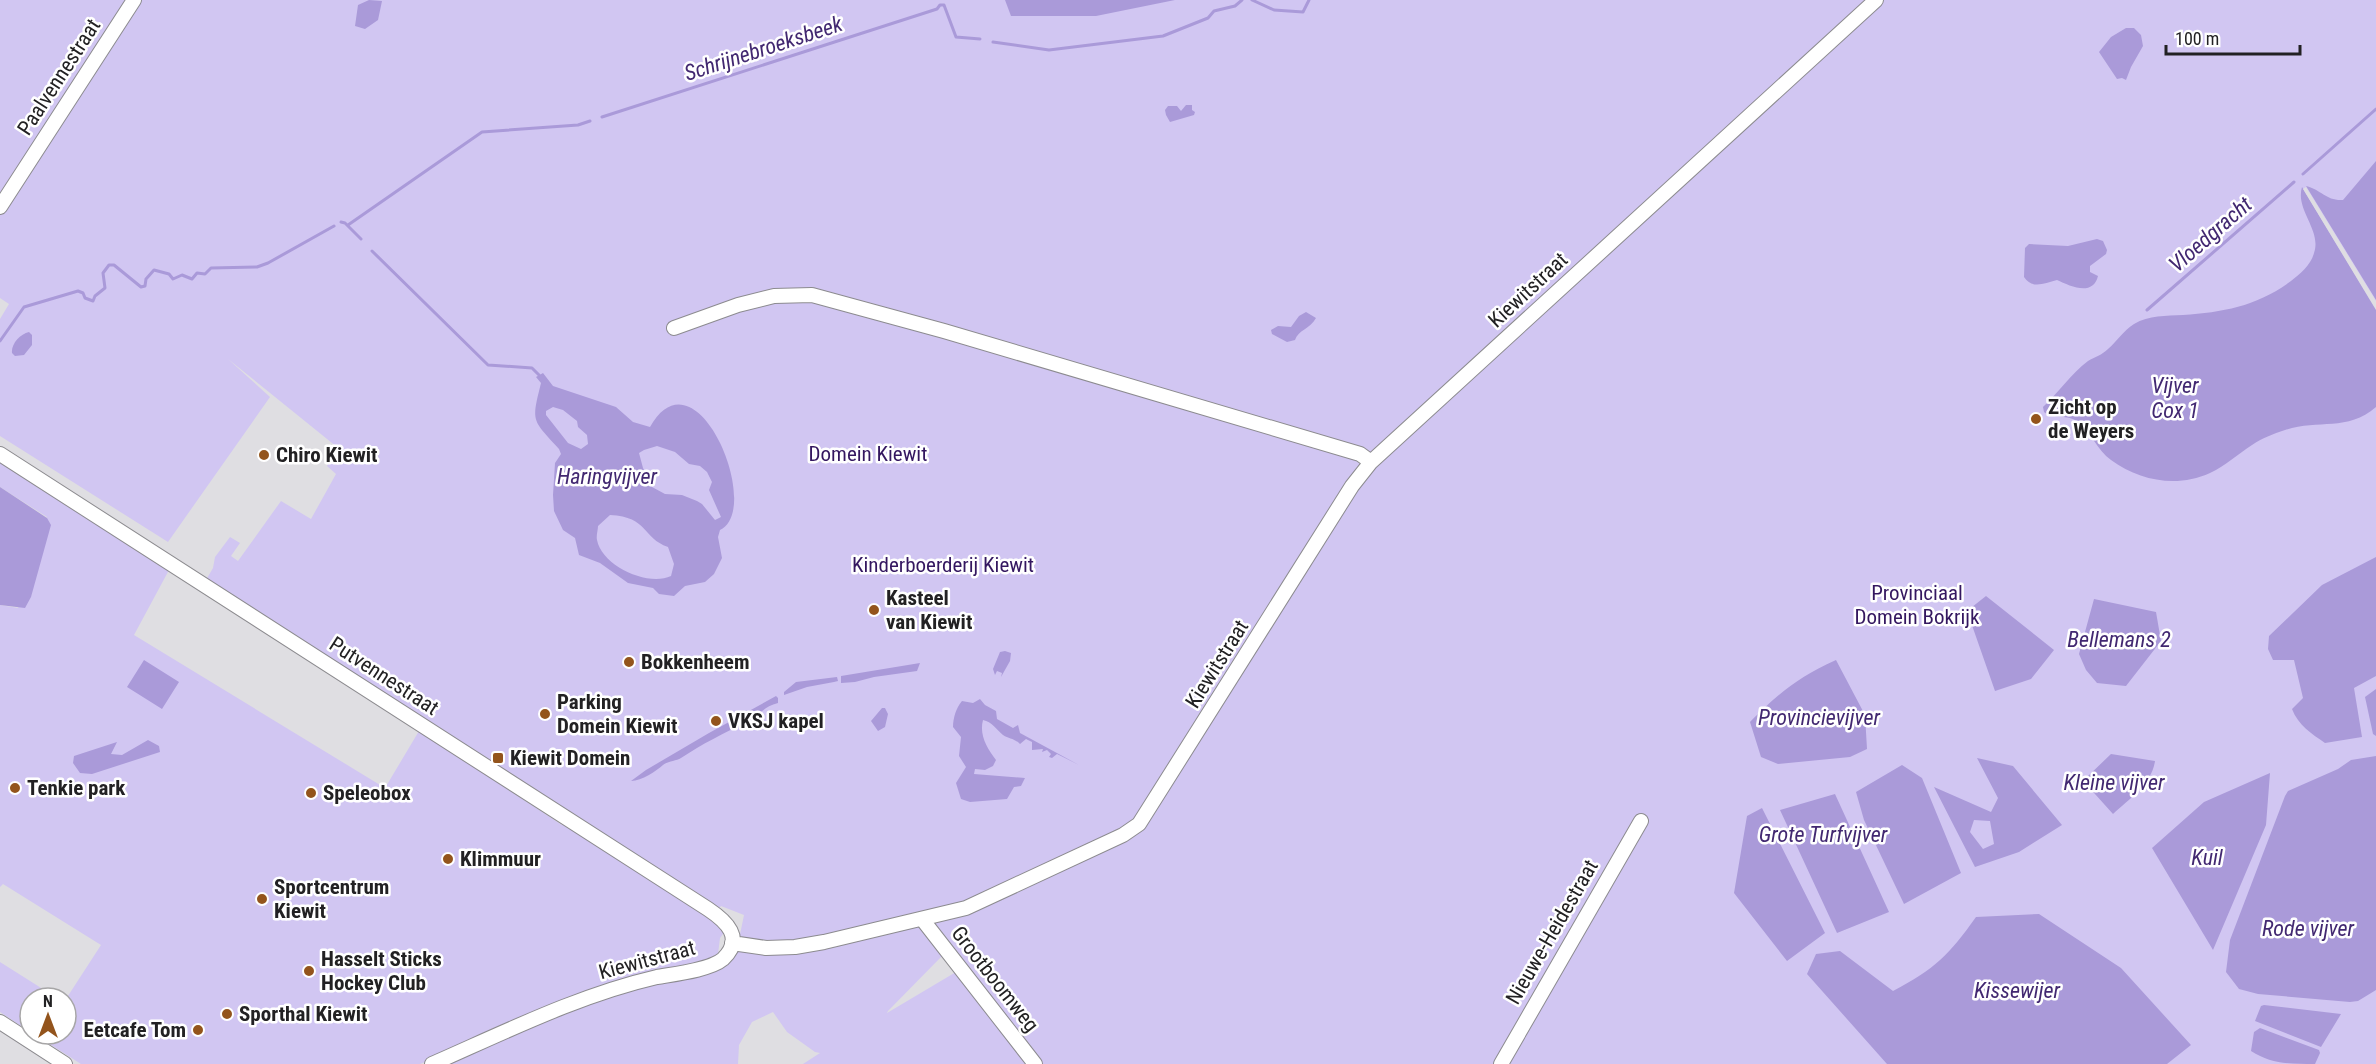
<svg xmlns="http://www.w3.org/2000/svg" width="2376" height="1064" viewBox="0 0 2376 1064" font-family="'Roboto Condensed',sans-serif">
<rect width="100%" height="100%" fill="#dfdee2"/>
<path fill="#d1c6f2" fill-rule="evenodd" d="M0 0H2376V1064H803L820 1053 815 1052 787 1032 773 1012 752 1022 739 1045 738 1064H441L478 1040 420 1064H81L34 1034H66V999L101 945 3 884 0 887V605L18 608 47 517 0 487V461L169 570 134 635 385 788 419 731 562 825 571 815 206 580 213 568 215 557 230 537 240 543 231 556 238 561 281 501 311 519 336 474 327 466 337 449 358 464 228 359 270 397 168 542 0 436V319L9 304 0 298ZM721 906 744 915 737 949 718 954 720 938 725 931 712 917ZM943 955 956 972 887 1013 888 1011Z
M0 962 57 998H30V1032L0 1012Z"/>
<path fill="#aa9ad9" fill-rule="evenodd" d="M369 0 382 1 378 20 365 29 355 26 358 5Z
M1005 0H1175L1096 16H1011Z
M2126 28H2134L2141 35 2143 46 2131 67 2126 80 2122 78 2117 79 2099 52 2111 37Z
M1186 105H1192V110L1195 112 1194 115 1170 122 1166 115 1165 110 1168 106H1177L1181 111Z
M2376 161V300L2306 186C2322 190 2326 201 2343 200Z
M2302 187 2376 309V407C2347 432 2318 419 2285 430 2273 434 2262 438 2252 445 2238 454 2225 466 2210 473 2177 488 2140 481 2111 460 2097 450 2091 432 2078 422 2068 414 2053 419 2044 412L2043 407C2059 392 2071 374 2088 361 2095 357 2102 355 2108 349 2117 341 2123 331 2134 324 2149 315 2166 316 2183 315 2224 312 2257 306 2291 281 2300 274 2311 265 2314 253 2322 230 2295 210 2302 187Z
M2097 239 2103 241 2107 250 2106 254 2090 266V272L2098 276C2093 297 2070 286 2057 280 2044 283 2033 290 2024 277L2025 248 2029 244 2068 246Z
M1306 312 1316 318C1310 329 1298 330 1295 340L1287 342 1272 334 1271 330 1278 326 1291 327 1299 316Z
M29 332 32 335V345L24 355 15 356 12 353C11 344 20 334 29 332Z
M543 373 553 386 616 407 633 422 650 427C696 346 764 509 720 530L718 537 722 558 714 574 705 582 685 586 674 596 659 594 653 588 628 583 600 563 579 555 575 538 563 530 554 511 553 495 555 463 561 454 559 449C532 419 531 423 541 383L536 377ZM553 407 563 410 577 421 578 427 587 435 588 444 581 449 568 443 546 415V411ZM657 446 675 452 689 464 700 466 707 472 712 482 709 490 721 517 715 520 702 504 697 501 682 495 665 494 652 487 643 468 639 453 644 450ZM610 515C649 517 642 538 668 547L674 564 671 576C648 587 602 566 597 540 596 536 598 530 598 526Z
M0 487 47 518 51 525 31 597 25 608 0 605Z
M2376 557V676L2354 688 2362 737 2325 743C2312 734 2298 725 2292 709L2303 698 2294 660H2273L2268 649 2269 636 2322 585Z
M1986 596 2054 650 2031 679 1995 691 1967 611Z
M2094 599 2156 612 2161 641 2126 686 2097 683 2086 670 2079 654Z
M1005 651 1011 653 1010 661 1001 677 1002 673 997 671 995 675 993 669 1000 652Z
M144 660 179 682 162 709 127 687Z
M1836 660 1865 715 1867 749 1850 757 1778 764 1761 757 1750 722C1780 692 1797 678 1836 660Z
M920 663 917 671 874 677 855 682 841 683V676Z
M837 677 838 681 834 682 807 687 784 695V692L796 682Z
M2376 689V736L2373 734 2365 697Z
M776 696 778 698V703C764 706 759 716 747 722 724 733 702 744 681 758 676 761 668 761 663 765 656 771 642 781 631 781L646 770 709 733Z
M980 699 985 705 996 711 997 719 1013 728 1018 725 1020 733 1079 765 1057 754 1052 758 1049 757 1051 754 1047 750 1042 752 1043 749 1032 750V742L1026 739 1020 744C1014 738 1009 739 1003 735 996 729 992 722 983 720 979 735 987 748 996 760L993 766 985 770 975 769 974 774 1025 778 1021 786 1014 787 1007 799 970 802 961 799 956 783 966 767 959 756 961 737 953 727C953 718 956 708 962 701L973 703Z
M882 708H885L888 714 885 727 878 731 871 721Z
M148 740 159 746 160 752 92 774 80 773 73 763 74 756 117 742 111 754 122 755Z
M2111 754 2155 761C2152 784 2129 799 2113 814L2086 784V778Z
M2376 756V990L2358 1001 2350 1002 2258 994 2239 989 2226 972 2230 940 2285 796 2288 791 2338 769 2351 760Z
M1977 758 2013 766 2062 825 2019 852 1975 867 1934 787 1991 812 1998 798ZM1974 820 1990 821 1994 844 1983 849 1970 832Z
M1902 765 1922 778 1961 873 1904 904 1864 820 1856 792Z
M2270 773 2266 825 2213 950 2152 848 2204 802Z
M1835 794 1889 912 1837 933 1780 810Z
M1762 808 1825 933 1787 961 1734 893 1747 816Z
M2039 914 2121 968 2191 1045 2167 1064H1887L1807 974 1816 954 1840 951 1893 991C1935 969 1949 955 1976 917Z
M2264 1005 2341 1014 2321 1047 2255 1021 2261 1006Z
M2260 1028 2319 1050 2320 1053 2315 1064C2289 1064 2271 1064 2251 1051L2254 1032Z"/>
<path fill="#dfdee2" d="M2306 187 2376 301V310L2303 189Z"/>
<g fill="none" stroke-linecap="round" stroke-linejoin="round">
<path stroke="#aa9ad9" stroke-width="3" d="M1252 0 1274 10 1303 12 1309 0
M993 42 1049 50 1163 36 1208 18 1214 11 1235 6 1242 0
M602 117 937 9 940 5H944L956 37 980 39
M2303 174 2376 109
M341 222 345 223 361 239
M348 225 482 132 578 125 590 121
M372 251 488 365 532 368 539 375
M2147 310 2294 182
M0 341 24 307 78 291 83 293 85 298 93 301 95 296 105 288 103 273 109 265H114L141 287 145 286 146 279 154 270 169 274 173 279 182 275 192 279 197 273 205 274 211 268 257 267 268 263 334 226"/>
<defs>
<path id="minor" d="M0 207 134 0
M674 328 738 305 774 296 812 295 944 331 1360 454 1371 462
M0 454 708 909C726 921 745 938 723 959 710 970 674 974 657 977 579 995 505 1032 432 1064
M922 919 1035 1064
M732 943 766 948 795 947 824 942 966 908 1123 835 1139 824 1352 486 1371 462 1876 0
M0 1022 65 1064
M1501 1064 1641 821"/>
</defs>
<use href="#minor" stroke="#8c8b8f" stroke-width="16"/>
<use href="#minor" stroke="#fff" stroke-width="14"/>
</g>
<g fill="#93541c" stroke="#fff" stroke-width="2">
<circle cx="2036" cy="419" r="6"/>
<circle cx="264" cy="455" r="6"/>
<circle cx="874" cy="610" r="6"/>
<circle cx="629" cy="662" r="6"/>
<circle cx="545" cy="714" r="6"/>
<circle cx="716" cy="721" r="6"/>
<rect x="492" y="752" width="12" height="12" rx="3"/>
<circle cx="15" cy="788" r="6"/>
<circle cx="311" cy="793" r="6"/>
<circle cx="448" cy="859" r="6"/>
<circle cx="262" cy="899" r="6"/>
<circle cx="309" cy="971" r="6"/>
<circle cx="227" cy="1014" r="6"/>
<circle cx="198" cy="1030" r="6"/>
</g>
<g text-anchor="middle" stroke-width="5" stroke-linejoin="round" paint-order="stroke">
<g font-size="21" fill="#222123" stroke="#fff">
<text transform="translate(59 77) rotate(-57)" y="7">Paalvennestraat</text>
<text transform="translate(1528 290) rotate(-43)" y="7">Kiewitstraat</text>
<text transform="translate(1217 664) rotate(-58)" y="7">Kiewitstraat</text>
<text transform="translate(384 676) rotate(33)" y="7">Putvennestraat</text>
<text transform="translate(1552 932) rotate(-60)" y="7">Nieuwe-Heidestraat</text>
<text transform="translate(647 960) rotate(-15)" y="7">Kiewitstraat</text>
<text transform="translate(995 979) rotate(52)" y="7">Grootboomweg</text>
</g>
<g font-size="21" font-weight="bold" fill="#222123" stroke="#fff" text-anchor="start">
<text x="2048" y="414">Zicht op<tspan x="2048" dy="24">de Weyers</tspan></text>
<text x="276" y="462">Chiro Kiewit</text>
<text x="886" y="605">Kasteel<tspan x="886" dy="24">van Kiewit</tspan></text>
<text x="641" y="669">Bokkenheem</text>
<text x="557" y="709">Parking<tspan x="557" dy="24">Domein Kiewit</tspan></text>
<text x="728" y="728">VKSJ kapel</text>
<text x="510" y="765">Kiewit Domein</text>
<text x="27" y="795">Tenkie park</text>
<text x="323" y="800">Speleobox</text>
<text x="460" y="866">Klimmuur</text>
<text x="274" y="894">Sportcentrum<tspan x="274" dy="24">Kiewit</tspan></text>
<text x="321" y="966">Hasselt Sticks<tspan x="321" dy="24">Hockey Club</tspan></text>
<text x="239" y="1021">Sporthal Kiewit</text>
<text x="186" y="1037" text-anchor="end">Eetcafe Tom</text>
</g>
<g font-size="21" fill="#341760" stroke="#fff">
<text x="868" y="461">Domein Kiewit</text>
<text x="943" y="572">Kinderboerderij Kiewit</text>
<text x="1917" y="600">Provinciaal<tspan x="1917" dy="24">Domein Bokrijk</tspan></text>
</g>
<g font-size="22" font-style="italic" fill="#422871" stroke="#fff">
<text transform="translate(763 48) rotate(-18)" y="8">Schrijnebroeksbeek</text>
<text transform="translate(2210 234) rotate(-41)" y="8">Vloedgracht</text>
<text x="2175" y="393">Vijver<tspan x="2175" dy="25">Cox 1</tspan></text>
<text x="607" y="484">Haringvijver</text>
<text x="2119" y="647">Bellemans 2</text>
<text x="1819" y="725">Provincievijver</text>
<text x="2114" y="790">Kleine vijver</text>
<text x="1823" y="842">Grote Turfvijver</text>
<text x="2207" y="865">Kuil</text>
<text x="2308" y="936">Rode vijver</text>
<text x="2017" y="998">Kissewijer</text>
</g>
</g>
<g transform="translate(48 1016)"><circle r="28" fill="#ffffff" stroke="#a7a6a7" stroke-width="1.5"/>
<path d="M0-4.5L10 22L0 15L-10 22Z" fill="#93541c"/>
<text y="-9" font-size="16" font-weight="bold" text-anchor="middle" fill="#222123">N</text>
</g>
<path d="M2166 45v9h134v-9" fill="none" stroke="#222123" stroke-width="3"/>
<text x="2175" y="45" font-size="18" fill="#222123" stroke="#ffffff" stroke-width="4.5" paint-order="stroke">100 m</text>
</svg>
